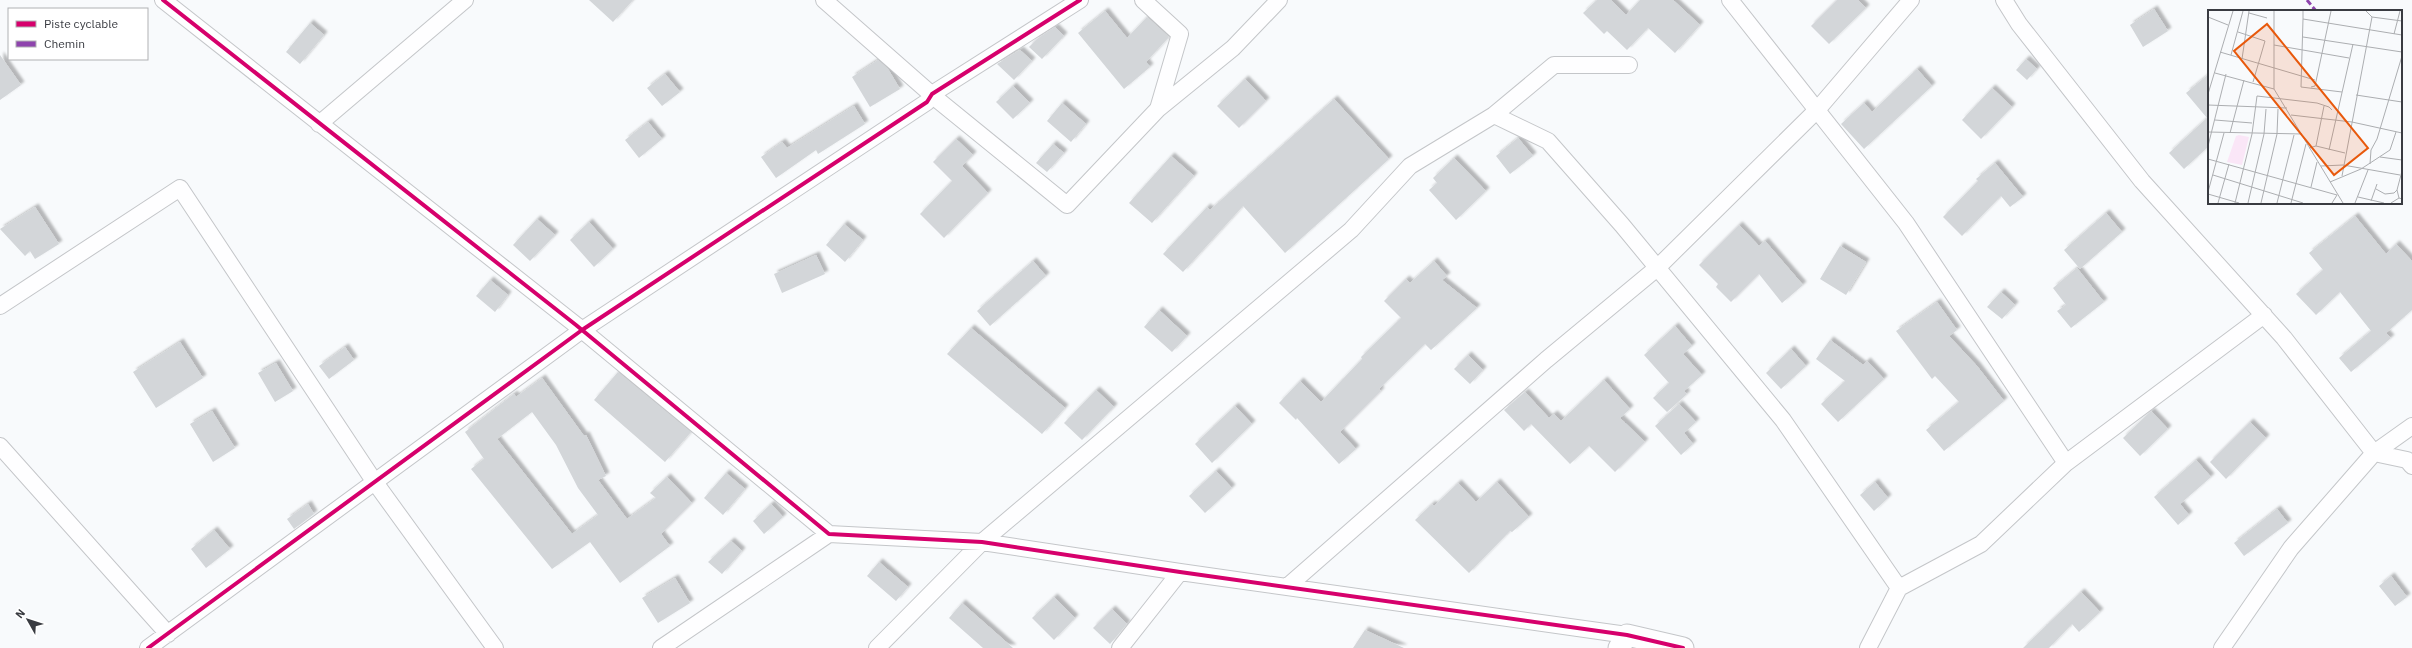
<svg xmlns="http://www.w3.org/2000/svg" width="2412" height="648" viewBox="0 0 2412 648" font-family="'IBM Plex Sans',sans-serif">
<defs>
<filter id="shadow"><feDropShadow dx="3.5" dy="-3.5" stdDeviation="1" flood-color="#0004"/></filter>
</defs>
<rect width="100%" height="100%" fill="#f8fafc"/>
<path fill="#d3d6d9" fill-rule="evenodd" filter="url(#shadow)" d="M589 0H633L613 22Z
M1597 0H1611L1626 15 1640 0H1673L1700 25 1675 53 1648 28 1627 50 1607 31 1604 34 1583 13Z
M1837 0H1858L1866 8 1829 44 1811 26Z
M2154 9 2168 31 2143 47 2130 25Z
M1105 11 1127 38 1147 17 1169 37 1146 62 1150 67 1124 89 1078 33Z
M310 23 324 35 300 64 286 52Z
M1055 27 1064 36 1042 59 1029 47 1037 39Z
M1020 50 1032 61 1014 80 997 64Z
M0 55 21 85 0 100Z
M2026 59 2037 69 2027 80 2016 70Z
M878 60 888 69 900 89 870 107 852 77Z
M1917 69 1932 86 1864 149 1841 124 1864 103 1872 112Z
M665 74 680 92 662 106 647 88Z
M2209 74V146L2184 169 2169 153 2207 118 2186 93Z
M1245 79 1266 101 1239 128 1217 106Z
M1013 86 1030 103 1013 119 996 102Z
M1992 88 2012 107 1981 139 1962 120Z
M1334 99 1389 159 1324 218 1285 253 1243 206 1183 272 1163 254 1207 207 1210 210Z
M1062 103 1086 124 1071 142 1047 121Z
M854 106 865 124 818 154 816 150 776 178 761 157 782 142 787 148Z
M648 122 662 139 639 158 625 140Z
M1518 138 1533 156 1510 174 1496 156Z
M956 139 973 155 962 166 988 193 944 238 920 214 952 181 933 162Z
M1053 144 1064 153 1047 172 1036 163Z
M1171 156 1194 176 1152 223 1129 203Z
M1454 158 1486 191 1456 220 1429 190 1437 183 1433 178Z
M1995 163 2023 197 2010 207 2001 196 1962 236 1943 217 1978 181 1976 179Z
M35 207 59 244 35 259 30 251 25 256 0 229Z
M2106 213 2122 232 2080 269 2064 250Z
M2355 216 2386 254 2396 244 2412 261V310L2386 333 2391 338 2351 372 2339 358 2371 331 2340 292 2316 315 2296 294 2323 270 2309 253Z
M537 219 555 235 530 261 513 245Z
M589 222 613 249 594 267 570 240Z
M844 224 863 240 845 262 826 245Z
M1739 225 1759 246 1765 241 1803 285 1782 303 1759 274 1731 302 1716 287 1718 284 1699 265Z
M1840 246 1866 262 1846 295 1820 279Z
M816 255 825 274 782 293 774 274Z
M1033 261 1046 276 990 326 977 311Z
M1434 261 1447 276 1442 280 1477 308 1431 350 1425 344 1379 389 1381 391 1340 432 1356 449 1339 464 1297 418 1296 420 1279 403 1300 381 1321 402 1362 359 1361 357 1401 318 1384 301 1406 279 1410 283Z
M2077 268 2104 302 2071 328 2057 311 2066 305 2053 288Z
M490 280 508 295 495 312 476 296Z
M2001 292 2015 305 2002 319 1987 307Z
M1937 302 1957 330 1949 336 1977 366 2004 401 1944 451 1926 430 1959 402 1935 376 1932 379 1896 331Z
M1159 310 1187 336 1172 352 1144 327Z
M1675 326 1692 346 1683 354 1702 375 1684 391 1687 394 1667 412 1653 398 1669 383 1644 355Z
M971 328 1065 408 1042 434 947 354Z
M1830 340 1863 365 1867 361 1884 379 1838 422 1821 404 1845 381 1816 359Z
M180 342 203 378 156 408 133 372Z
M345 347 354 360 329 379 319 366Z
M1791 349 1806 366 1781 389 1766 373Z
M1468 355 1483 370 1470 384 1454 369Z
M276 363 293 391 275 402 258 373Z
M618 372 691 432 665 462 594 400Z
M542 378 584 436 586 435 606 476 598 480 627 519 656 498 650 493 667 477 692 503 661 534 670 546 620 583 590 542 552 569 471 469 484 459 465 432 514 394 516 397ZM532 412 556 445 578 488 598 515 572 534 497 439Z
M1604 380 1630 409 1620 418 1645 442 1615 472 1589 446 1570 464 1531 424 1524 431 1504 410 1525 392 1549 418 1554 414 1561 421Z
M1096 390 1114 407 1082 440 1064 423Z
M1679 404 1696 422 1684 433 1693 444 1681 455 1655 426Z
M1235 406 1252 424 1212 463 1195 444Z
M212 411 235 448 213 462 190 424Z
M2151 411 2168 429 2140 456 2123 438Z
M2250 422 2266 438 2226 479 2210 462Z
M2196 460 2211 477 2180 504 2189 515 2178 525 2154 497Z
M1216 471 1232 488 1205 513 1189 496Z
M726 473 745 489 723 515 704 498Z
M1497 482 1529 517 1512 532 1510 531 1469 573 1415 520 1432 504 1434 506 1458 483 1476 502Z
M1875 482 1888 498 1874 511 1860 495Z
M308 504 314 514 294 529 287 519Z
M771 504 783 517 764 534 753 521Z
M2277 509 2288 523 2244 556 2234 543Z
M214 530 230 549 206 568 191 549Z
M731 541 742 551 722 574 708 562Z
M879 562 908 587 896 601 867 576Z
M2391 576 2407 597 2395 606 2379 586Z
M675 578 690 603 658 623 642 598Z
M2081 592 2100 612 2079 632 2072 624 2049 648H2023Z
M1054 597 1075 618 1054 640 1032 618Z
M962 603 1013 648H983L949 618Z
M1112 609 1127 624 1110 644 1093 628Z
M1365 630 1404 648H1353Z"/>
<g fill="none" stroke-linecap="round" stroke-linejoin="round">
<defs>
<path id="minor" d="M163 0 576 325 829 534 982 542 1180 572 1627 635
M824 0 939 101 1067 205 1158 109 1233 48 1279 0
M1143 0 1180 34 1158 109
M1730 0 1906 223 2066 463
M2004 0 2019 24 2142 181 2284 338 2374 453 2407 460 2412 466
M1494 115 1548 141 1622 225 1783 420 1899 588
M319 124 465 0
M0 306 180 188 374 481 495 648
M0 446 168 634
M1288 586 1546 360 1657 268 1817 110 1911 0
M148 648 582 330 927 102 932 94 1080 0
M661 648 829 534
M877 648 982 542 1351 230 1410 166 1494 115 1554 65H1629
M1120 648 1180 572
M1868 648 1899 588 1981 544 2066 463 2264 315
M2222 648 2291 548 2374 453 2412 426"/>
<path id="tertiary" d="M1619 648 1627 635 1683 648"/>
</defs>
<use href="#minor" stroke="#c4c6c9" stroke-width="18"/>
<use href="#tertiary" stroke="#c4c6c9" stroke-width="23"/>
<use href="#minor" stroke="#fefeff" stroke-width="16"/>
<use href="#tertiary" stroke="#fefeff" stroke-width="21"/>
<path stroke="#8e44ad" stroke-width="3" stroke-dasharray="6 3" stroke-linecap="butt" d="M2307 0 2316 11"/>
<defs>
<path id="cycleway" d="M163 0 576 325 829 534 982 542 1180 572 1627 635 1683 648
M148 648 582 330 927 102 932 94 1080 0"/>
</defs>
<use href="#cycleway" stroke="#fff" stroke-width="6"/>
<use href="#cycleway" stroke="#d6006c" stroke-width="4"/>
</g>
<g transform="translate(2208 10)">
<rect width="194" height="194" fill="#f8fafc"/>
<path d="M31 125 41 127 34 155 19 152 28 126Z" fill="#fae6f7"/>
<path fill="none" stroke="#acaeb1" stroke-width="1" d="M66 1V79L135 193M95 1V9L194 25M158 1 164 7 194 11M41 3 59 8M0 7 20 15M95 9 93 77 134 82M30 22 57 31 45 72M186 24 192 1M95 27 194 42M66 35 141 48M12 42 107 70M23 45 35 1M34 49 41 1M7 63 66 79M103 77 107 76 123 1M0 84 25 1M148 85 194 92M0 95 79 98M83 105 144 112 194 123M7 110 44 113M0 122 94 124M22 123 36 70M0 136 18 64M108 136 116 96M101 138 108 136 137 143M121 140 145 34M172 147 194 150M0 149 129 185 124 193M162 154 163 140 169 129 194 46M113 156 135 155 192 165M5 165 95 193M134 166 164 7M122 172 153 159 182 140 188 122M103 177 109 152M168 179 177 184 186 183 189 180M0 182 16 123M0 184 31 193M150 187 176 193M191 188 189 180 194 161M163 191 169 174M10 193 21 154M27 193 44 124 49 86 109 93 121 97 124 100M40 193 56 124 58 99M53 193 69 124 70 99M69 193 86 125M83 193 98 134M147 193 160 160M183 193 191 188 194 189"/>
<path fill="#e8590c" fill-opacity="0.15" stroke="#e8590c" stroke-width="2" d="M59 14 160 138 126 165 26 41Z"/>
<rect width="194" height="194" fill="none" stroke="#393b41" stroke-width="2"/>
</g>
<rect x="8" y="8" width="140" height="52" fill="#ffffff" stroke="#b0b1b3"/>
<rect x="16" y="21" width="20" height="6" fill="#d6006c" stroke="#b0b1b3"/>
<text x="44" y="28" font-size="12" fill="#393b41">Piste cyclable</text>
<rect x="16" y="41" width="20" height="6" fill="#8e44ad" stroke="#b0b1b3"/>
<text x="44" y="48" font-size="12" fill="#393b41">Chemin</text>
<g transform="translate(28 620) rotate(309)" stroke="#ffffff" stroke-width="3" paint-order="stroke">
<path d="M0-3L7 15L0 10L-7 15Z" fill="#393b41"/>
<text y="-6" font-size="11" font-weight="bold" text-anchor="middle" fill="#393b41">N</text>
</g>
</svg>
